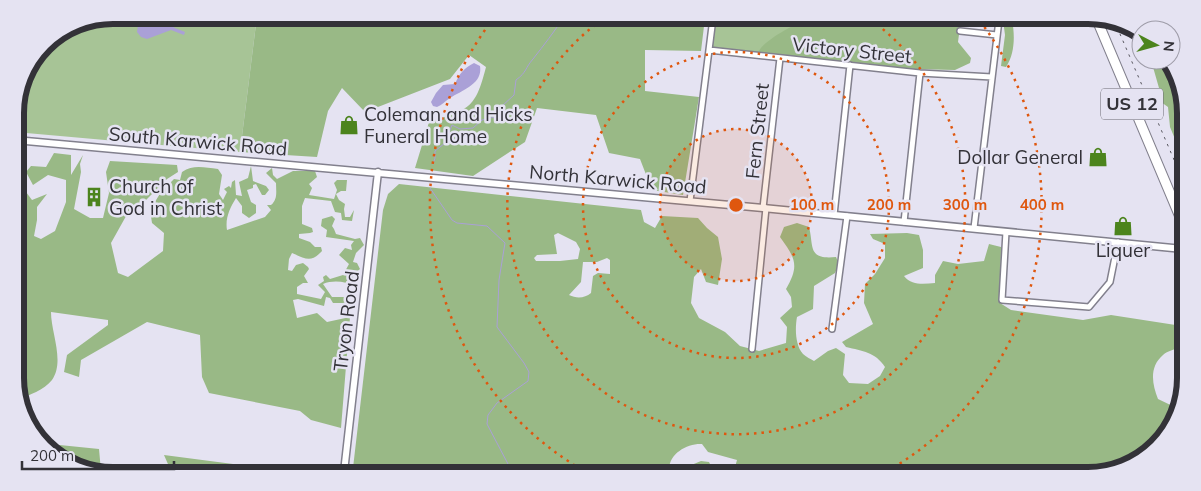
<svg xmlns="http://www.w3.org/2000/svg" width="1201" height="491" viewBox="0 0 1201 491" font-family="Mulish,sans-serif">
<rect width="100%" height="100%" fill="#e5e3f2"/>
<path fill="#a7c496" d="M112 15 257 16 240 152 15 132V106L25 69 48 39 75 22Z
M716 18 826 19 821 59 712 47Z"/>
<path fill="#99b986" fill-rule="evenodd" d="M257 16 705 18 701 51 645 50V91L699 97 683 195 652 190 640 159 609 153 596 115 537 108 525 142 473 176 415 168 429 122C469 109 475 110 486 67L469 55 450 79 365 112 342 88 328 111 317 157 240 152Z
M806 19H961L958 42 971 58 970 63 955 70 914 69 758 53C762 41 794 25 806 19Z
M1003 20H1012C1015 35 1015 54 1006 67L1001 66 1005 35Z
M1151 60H1169L1184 97 1176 92 1173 99C1180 108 1185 131 1181 142L1175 139 1170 127 1168 107 1161 102V95Z
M54 153 71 155V175L83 155 80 164 81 172 74 209 90 218H103L109 193 106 172 110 161 177 165 178 172 167 179 138 208 130 209 111 243 118 273 128 277 163 251 164 233 152 223 150 210 161 192 174 179 180 180 182 172C194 164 205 168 218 169L222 175 219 194 223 200 227 192 224 189 229 186 231 188 232 182 235 180 236 195 242 196 239 182 248 178 251 166 253 181 266 186 269 190 265 195H262L256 184 253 185V188L247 190 251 202 256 205V213L249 218 242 213V206L236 198C230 208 225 218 227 230L265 217 271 210 267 205H271C278 199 276 191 276 183L266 173 272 168 273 175 277 179 293 171H315L317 177 309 184 312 188 309 195 334 199 337 190 334 183 337 180H347L346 191H341L336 194 339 200 345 204 344 209 345 217H350L354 210 352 221 342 220 341 213 335 212 331 201 305 198 302 206V224L312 228 313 232 310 233 299 234V238L310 242 315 247H321L322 251C311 263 306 259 292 253L289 259 288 270 292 271 296 265 303 263 308 267 309 269 304 276 308 283H303L297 287V294L321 299 325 292 318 285 324 281 323 277 326 275 330 279 343 275 349 264 339 255 345 248 352 250 351 245 354 241 326 237 327 230 321 226 322 219 332 216 335 219 332 226 334 229 336 234 355 239 360 238 364 245 356 253 353 262 357 263 360 269 353 275 354 287C346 281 333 280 323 284L332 297H344L348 300 343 309 344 303H333L330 298 326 297 324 306 298 299 293 300 297 318 317 313 327 322 350 317 341 428 311 420 300 411 209 393 202 377 200 335 147 322 81 360 79 377 64 372 67 355 108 325V320L51 312C51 333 65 361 52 380 44 390 29 395 18 400L16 171 18 174 20 184 32 200 47 194 37 207V220L34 236 41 239 55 231 66 202V180L48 175 33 185 26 172 31 166 46 167Z
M399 184 641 210 644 222 655 228 662 216 698 218 707 228 718 237 722 259 718 285 706 282 701 269 694 277 691 303 699 318 725 332 740 346 759 351 786 343 787 327 780 318 792 307 791 297 786 289C800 265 795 258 780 237L784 227 797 223 809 227C814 246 807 260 836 257L839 264 835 273 814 286 813 309 797 317C795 328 795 345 803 354 806 357 811 359 814 361L828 351 836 348 845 354 843 375 849 383 868 384 880 376 885 367C875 352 863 351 846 347L842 342 873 324 864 303 865 284 875 274 885 258V244L873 239 870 234 907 233 919 235 923 250V268L904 276C912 286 924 284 935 283V275L943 261 958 264 984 261 989 244 1001 247 1000 303 1011 310 1083 320 1111 315 1182 326V347C1176 349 1167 351 1163 355 1149 367 1152 384 1158 399L1181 410 1148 456 1095 476 713 474 727 467H735L737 460 708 452 702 444C686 443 665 456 670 474L355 472 353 468 383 210 388 194ZM558 233 576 242 580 249 578 259 560 261H536L534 258 537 255 557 254 554 235ZM607 258 610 260V274L598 273 593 276 591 293C585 298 577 299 569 295L581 282 583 262H597Z
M40 443 99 449 101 471H81Z
M164 455 293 472 171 471Z
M701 461 709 462 712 468V474H686L689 466Z"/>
<path fill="#aaa0d7" d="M162 19 175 28 185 32 184 35 171 30 147 39 141 37 137 32 138 25 142 20Z
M474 63 480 66C483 84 462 90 450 98 445 101 442 105 437 107L433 106 431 102 436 93 443 85 455 84C459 74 464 68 474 63Z"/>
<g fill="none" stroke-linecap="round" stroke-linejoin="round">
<path stroke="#aaa0d7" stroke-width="1" d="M433 164 435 158V151L445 143 452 125 460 129 473 128 482 120 495 117 501 107 514 95 516 80C527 72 525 68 533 59 544 45 554 32 564 17
M430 188 452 220 457 223 487 226 505 243 499 280 497 327 524 363 529 372 528 381 497 403 488 415 487 424 508 464 515 473"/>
<defs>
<path id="minor" d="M960 31 997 35
M709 50 920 73 992 77
M690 201 713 18
M763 208 780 58
M834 215 850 65
M904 222 920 73
M974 228 999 20
M1006 232 1002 300 1089 307 1110 282 1118 242
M832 329 847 216
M752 349 766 208"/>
<path id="tertiary" d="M15 140 763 208 1183 249
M344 472 378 172"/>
<path id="primary" d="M1097 20 1183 224"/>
</defs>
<use href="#minor" stroke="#82808d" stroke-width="8"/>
<use href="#tertiary" stroke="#82808d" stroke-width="9"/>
<use href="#primary" stroke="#82808d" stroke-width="11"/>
<use href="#minor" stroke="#fff" stroke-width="5"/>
<use href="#tertiary" stroke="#fff" stroke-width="6"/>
<use href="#primary" stroke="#fff" stroke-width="9"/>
<path stroke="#56555d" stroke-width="1" stroke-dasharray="2.5 5" stroke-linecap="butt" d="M1114 20 1184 183"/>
</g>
<circle cx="736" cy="205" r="76" fill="#df570e" fill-opacity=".12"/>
<g fill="none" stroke="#df570e" stroke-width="2.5" stroke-dasharray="2.5 5">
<circle cx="736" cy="205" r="76"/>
<circle cx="736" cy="205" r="153"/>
<path d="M871 20A229 229 0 1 1 603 19"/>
<path d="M588 473A306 306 0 0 1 493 19M980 21A306 306 0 0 1 882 474"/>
</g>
<defs>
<symbol id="shop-bare" viewBox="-9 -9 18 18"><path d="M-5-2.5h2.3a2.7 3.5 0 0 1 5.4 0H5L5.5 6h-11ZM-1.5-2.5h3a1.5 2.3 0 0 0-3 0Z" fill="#4c841d" stroke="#e5e3f2" stroke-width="2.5" paint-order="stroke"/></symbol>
<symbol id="building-bare" viewBox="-9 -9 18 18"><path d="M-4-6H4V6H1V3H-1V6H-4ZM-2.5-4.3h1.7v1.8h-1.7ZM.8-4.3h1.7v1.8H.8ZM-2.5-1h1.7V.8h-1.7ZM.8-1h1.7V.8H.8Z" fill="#4c841d" stroke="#e5e3f2" stroke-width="2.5" paint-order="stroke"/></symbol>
</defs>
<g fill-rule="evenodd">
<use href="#shop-bare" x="335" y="111" width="28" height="28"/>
<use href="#shop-bare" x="1084" y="143" width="28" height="28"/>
<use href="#building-bare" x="80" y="183" width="28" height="28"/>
<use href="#shop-bare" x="1109" y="212" width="28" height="28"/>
</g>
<g text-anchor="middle" stroke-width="5" stroke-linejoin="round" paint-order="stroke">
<rect fill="#e5e3f2" stroke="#686770" stroke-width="1" x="1101" y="88.5" width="62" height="31" rx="4"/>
<g font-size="18" font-weight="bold" fill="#333238">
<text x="1132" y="110">US 12</text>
</g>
<g font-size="19" fill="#333238" stroke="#e5e3f2">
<text transform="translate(852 50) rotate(6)" y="7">Victory Street</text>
<text transform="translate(757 131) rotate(-84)" y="7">Fern Street</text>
<text transform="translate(198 141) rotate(5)" y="7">South Karwick Road</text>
<text transform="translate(618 179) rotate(5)" y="7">North Karwick Road</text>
<text transform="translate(346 321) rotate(-83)" y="7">Tryon Road</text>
</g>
<g font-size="19" fill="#333238" stroke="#e5e3f2" text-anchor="start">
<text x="364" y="121">Coleman and Hicks<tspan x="364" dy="22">Funeral Home</tspan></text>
<text x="1083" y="164" text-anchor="end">Dollar General</text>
<text x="109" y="193">Church of<tspan x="109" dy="22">God in Christ</tspan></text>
<text x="1123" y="257" text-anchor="middle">Liquer</text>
</g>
</g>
<path d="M0 0H1201V491H0ZM113 24H1088A89 89 0 0 1 1177 113V378A89 89 0 0 1 1088 467H113A89 89 0 0 1 24 378V113A89 89 0 0 1 113 24Z" fill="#e5e3f2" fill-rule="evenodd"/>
<path fill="none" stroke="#333238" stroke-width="6" d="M113 24H1088A89 89 0 0 1 1177 113V378A89 89 0 0 1 1088 467H113A89 89 0 0 1 24 378V113A89 89 0 0 1 113 24Z"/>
<circle cx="736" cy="205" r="8" fill="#df570e" stroke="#e5e3f2" stroke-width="2.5"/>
<g font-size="15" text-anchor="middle" font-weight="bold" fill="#df570e" stroke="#e5e3f2" stroke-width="5" stroke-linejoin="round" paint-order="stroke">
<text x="812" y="210">100 m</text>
<text x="889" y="210">200 m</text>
<text x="965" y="210">300 m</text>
<text x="1042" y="210">400 m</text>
</g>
<g transform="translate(1156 45) rotate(96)"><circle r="24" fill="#e5e3f2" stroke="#9e9ca8"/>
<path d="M0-4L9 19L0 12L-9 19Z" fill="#4c841d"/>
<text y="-8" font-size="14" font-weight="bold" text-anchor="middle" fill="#333238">N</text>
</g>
<path d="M22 461v8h152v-8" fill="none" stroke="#333238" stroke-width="2.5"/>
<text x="30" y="461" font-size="15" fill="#333238" stroke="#e5e3f2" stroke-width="4" paint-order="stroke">200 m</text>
</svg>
